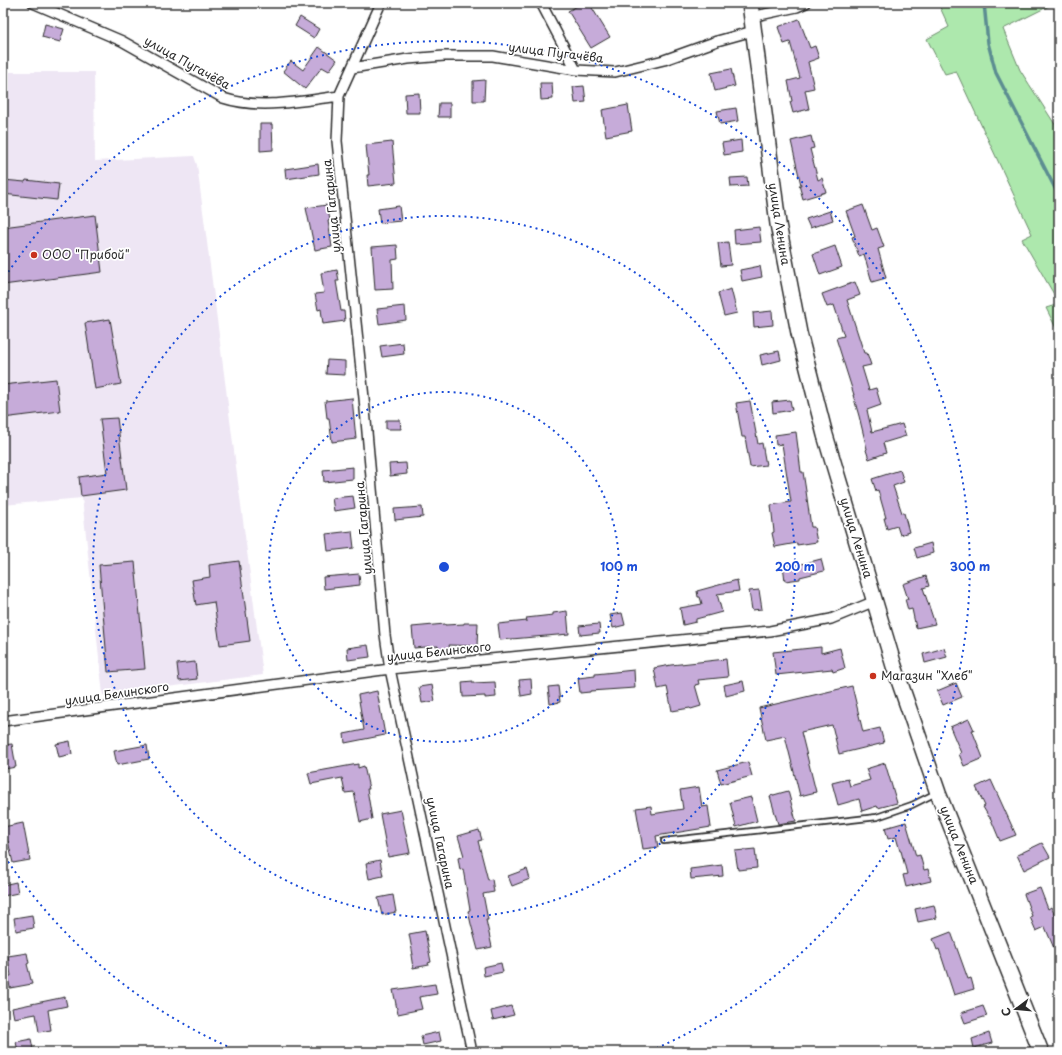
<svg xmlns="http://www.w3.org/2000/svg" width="1062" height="1055" viewBox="0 0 1062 1055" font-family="'Playpen Sans',sans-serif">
<rect width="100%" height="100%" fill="#fff"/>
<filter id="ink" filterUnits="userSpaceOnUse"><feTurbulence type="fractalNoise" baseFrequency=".025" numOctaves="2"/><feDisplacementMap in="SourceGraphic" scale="8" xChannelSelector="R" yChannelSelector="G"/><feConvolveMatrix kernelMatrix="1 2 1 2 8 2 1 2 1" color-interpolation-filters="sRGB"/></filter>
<g filter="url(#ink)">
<path fill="#eee6f4" d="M3 72H94L95 161 194 156 197 165 263 675 103 695 82 498 3 505Z"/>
<path fill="#ade8ad" stroke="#6c8a6c" d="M938 3H1055L1003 29 1020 70 1056 126 1059 125V303L1022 239 1032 234 956 71 945 74 927 39 949 27Z
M1059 304V334L1046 308Z"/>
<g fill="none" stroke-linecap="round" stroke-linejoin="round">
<path stroke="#5c8d91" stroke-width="3.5" d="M984 3 988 43 996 73 1059 196"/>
</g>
<path fill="#c6abd9" stroke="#2b2b2b" d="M583 3H589L610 37 591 48 568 11Z
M300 17 319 29 314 38 295 26Z
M799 19 810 48 815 46 819 58 808 62 814 88 805 90 809 109 793 113 790 102 792 101 788 81 800 78 790 42 784 44 778 27Z
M45 24 64 29 60 42 42 37Z
M319 47 337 60 329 71 322 67 305 89 283 71 291 61 303 70Z
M731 69 735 86 715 91 711 73Z
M485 80 484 101H473V81Z
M540 83H552L553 99 541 100Z
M584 86 586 102 575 103 573 87Z
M419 93 420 113H406L405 94Z
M439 103H450V117H438Z
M628 105 632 131 606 136 602 110Z
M736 108 738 121 720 124 717 111Z
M260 124H272L273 150 260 151Z
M811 136 814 148 810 149 818 180 822 178 826 192 803 199 799 185H801L791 141Z
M741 140 742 152 724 155 722 143Z
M392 142 396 183 368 186 367 175H369L366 145Z
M318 164 319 174 286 179 285 169Z
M747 177 748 186 731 187 730 178Z
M3 180 25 182 26 180 59 184 57 200 3 194Z
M327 205 330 220 328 221 332 247 315 250 306 208Z
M863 205 872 230 877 228 884 247 878 249 886 278 872 282 864 254 859 256 852 237 855 236 846 211Z
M399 206 401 221 380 223 378 209Z
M830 211 833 220 810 228 806 219Z
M95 215 102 272 3 285V227Z
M759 227 761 242 735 244 734 230Z
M728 242 731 265 721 266 718 243Z
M397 245 398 259 392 260 393 289 375 290 372 247Z
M835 246 842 267 820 275 813 254Z
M760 266 762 277 742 281 740 270Z
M337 270 339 281H336L341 311H344L345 321 323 324 321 309 318 310 315 294 324 293 321 273Z
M855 282 860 295 847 300 864 353H867L871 365 862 367 869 390 876 388 881 405 867 410 872 432 902 424 906 436 883 443 886 453 869 459 866 450 867 449 859 416 853 395H854L836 338 844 336 834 305 827 307 822 294Z
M731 289 737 313 724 316 718 293Z
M405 306 406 320 379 324 377 309Z
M772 311 773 325 754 327 753 313Z
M110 319 121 384 95 389 85 323Z
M403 343 404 354 382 357 380 346Z
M779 351 781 360 762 365 760 355Z
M327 360 345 361V375L326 374Z
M56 379 60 411 3 418V385Z
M352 398 356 439 332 442 329 418H327L325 401Z
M790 400 792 410 773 413 772 402Z
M750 401 758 444 762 443 766 465 750 467 745 437H742L736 403Z
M117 418 126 490 81 496 79 477 107 473 100 419Z
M386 420H400L401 429H386Z
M796 432 801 472H803L806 491 811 527H814L817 542 797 545V543L775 547 772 533 774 532 771 505 791 502 782 444 776 445 775 435Z
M406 463 407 474 390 476 389 464Z
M353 467V479L324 482 323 470Z
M900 470 904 482 893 486 902 513H904L909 532 900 535 897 526 887 529 884 518H886L878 490 876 491 872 479Z
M353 496 355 508 334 511 332 498Z
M422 507 423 517 395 520 394 509Z
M352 531 354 548 328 551 326 534Z
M931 543 933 553 917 558 914 548Z
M821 559 824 571 800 577V579L785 581 783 565 798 563V565Z
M239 561 250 641 220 645 214 602 196 605 192 580 210 577 209 565Z
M135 562 145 669 108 672 99 565Z
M359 574 360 585 324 589 323 577Z
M926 576 929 586 923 588 935 624 916 628 912 609 908 610 905 599H908L903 584Z
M737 580 739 591 717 594 722 612 696 619V622L683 625 680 608 702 604 700 597H698L697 591Z
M759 590 762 609 752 610 749 591Z
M567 611 569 634 500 640 498 624 527 621 526 618 553 615V613Z
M622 613 625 625 613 628 610 615Z
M464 623H478L477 646 449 645 450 648 438 650V646L414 648 412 627 445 624V625L464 624Z
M599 624 600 633 580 635 579 626Z
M368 645 370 657 348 660 347 648Z
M821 647V653L840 648 845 668 833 672 832 669 776 675 773 652Z
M944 648 947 657 925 663 923 654Z
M726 659 728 677 698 680 699 684 695 685 701 706 691 709 690 708 672 711 667 687 658 689 654 668 671 665Z
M195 662 197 679 179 681 177 664Z
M634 670 635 688 590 691V692L580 693 578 678 595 676V674Z
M531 679 532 694 521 696 519 680Z
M473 681V683L495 682 496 697 485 698V696L463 697 462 682Z
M743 681 745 691 726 696 724 685Z
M956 683 962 697 943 705 937 691Z
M432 685 435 701 422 703 419 687Z
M558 686 560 702 550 704 548 687Z
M852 686 863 732 880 728 884 743 839 754 832 725 801 732 816 792 800 796 785 736 766 740 759 708Z
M377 691 385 735 345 743 344 734 364 730 358 695Z
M969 719 974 730H972L983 758 964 766 959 754 961 753 950 727Z
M70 741 72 754 59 757 56 744Z
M12 744 16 767 5 769 3 759V745Z
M147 745 149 759 117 765 114 751Z
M748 762 752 776 721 784 717 770Z
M885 763 897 803 878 808 877 806 862 811 859 799 838 805 832 783 848 779 850 786 870 780 866 769Z
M358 764V768L364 766 369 789H367L372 819 360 822 354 792 345 793 342 778 311 784 308 773Z
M991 780 1016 835 1000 841 990 817H989L983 807 985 806 976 787Z
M699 787 702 807 708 806 711 827 656 836 658 847 643 849 636 808 651 806 652 814 683 809 680 790Z
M788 791 796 821 778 824 770 796Z
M751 797 757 821 736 827 730 802Z
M401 810 410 853 388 857 380 814Z
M906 822 916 856 920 855 924 870 928 869 931 881 906 887 903 875 907 874 901 851H900L896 837 888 839 885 828Z
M23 823 30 860 13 863 8 841 3 842V827Z
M479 830 482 840 478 841 488 880 492 879 494 892 483 894 488 920H486L492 947 478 950 471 924 468 911 470 910 463 869 460 870 458 858 464 856 458 836Z
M1042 843 1050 857 1024 870 1017 855Z
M755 849 757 868 738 870 735 851Z
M380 860 383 876 369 879 366 863Z
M722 865 723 876 691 879 690 869Z
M527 869 530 879 512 886 508 876Z
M16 882 18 893 3 896V885Z
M1040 888 1048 909 1051 907 1059 924V960L1045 927 1036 931 1030 917 1032 916 1024 894Z
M393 895 396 912 382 915 378 898Z
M934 905 937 918 918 922 915 909Z
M32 915 34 928 16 931 14 918Z
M425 931 431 962 428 963 429 965 413 968 411 955H413L409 934Z
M951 932 968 979 971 978 974 989 954 995 939 949 937 950 933 939Z
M27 953 29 963 27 964 32 984 10 988 8 976H11L8 956Z
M501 963 503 972 484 976 483 967Z
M435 984 437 994 419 997 422 1009 398 1014 393 990Z
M65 997 67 1006 48 1010 51 1030 39 1032 36 1014 14 1018 12 1008Z
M511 1006 514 1015 493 1020 491 1011Z
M983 1006 987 1016 965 1023 961 1013Z
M439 1032 441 1041 423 1045 421 1036Z
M989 1033 992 1043 974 1048 972 1039Z
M31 1039 33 1049 18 1052 16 1042Z"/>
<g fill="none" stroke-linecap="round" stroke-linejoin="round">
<defs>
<path id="service" d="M664 841 877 817 912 805 936 793"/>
<path id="minor" d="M33 3 122 41 223 98C260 110 301 101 339 96
M381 3 339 96 337 141 364 398 385 635 390 669 472 1052
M541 3 576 70
M751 17 797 7 806 3
M352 68 408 59 444 56H493L576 70 615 72 664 60 717 41 753 31
M3 721 390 669 770 631 831 619 875 601"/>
<path id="primary" d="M750 3 778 224 799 333 825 435 894 666 938 793 1041 1052"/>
</defs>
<use href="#service" stroke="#2b2b2b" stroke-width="8"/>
<use href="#minor" stroke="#2b2b2b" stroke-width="12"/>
<use href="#primary" stroke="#2b2b2b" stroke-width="18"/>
<use href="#service" stroke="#fff" stroke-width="4.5"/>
<use href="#minor" stroke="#fff" stroke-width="9"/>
<use href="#primary" stroke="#fff" stroke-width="15"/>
</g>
</g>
<g fill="none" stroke="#1d4ed8" stroke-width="2" stroke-dasharray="2 4">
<circle cx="444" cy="567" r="175"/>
<circle cx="444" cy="567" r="351"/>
<path d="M238 1051A526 526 0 0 1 5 857M5 277A526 526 0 1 1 650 1051"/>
</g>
<g fill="#c8321e" stroke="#fff" stroke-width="1.5">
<circle cx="34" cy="255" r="4"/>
<circle cx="873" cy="676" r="4"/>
</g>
<g text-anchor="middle" stroke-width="3.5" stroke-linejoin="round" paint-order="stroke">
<g font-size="12" fill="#2b2b2b" stroke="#fff">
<text transform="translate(556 53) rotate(7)" y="4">улица Пугачёва</text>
<text transform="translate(187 63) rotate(29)" y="4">улица Пугачёва</text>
<text transform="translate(332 206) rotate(-96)" y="4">улица Гагарина</text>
<text transform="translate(779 224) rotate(81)" y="4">улица Ленина</text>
<text transform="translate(364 528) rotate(-95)" y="4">улица Гагарина</text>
<text transform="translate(856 538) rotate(73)" y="4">улица Ленина</text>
<text transform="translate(439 652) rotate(-6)" y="4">улица Белинского</text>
<text transform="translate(117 694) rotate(-8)" y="4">улица Белинского</text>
<text transform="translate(440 843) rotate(78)" y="4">улица Гагарина</text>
<text transform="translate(959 845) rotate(68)" y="4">улица Ленина</text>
</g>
<g font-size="12" fill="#2b2b2b" stroke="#fff" text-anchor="start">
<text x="42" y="259">ООО "Прибой"</text>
<text x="881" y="680">Магазин "Хлеб"</text>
</g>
</g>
<circle cx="444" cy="567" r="6" fill="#1d4ed8" stroke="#fff" stroke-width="2"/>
<g font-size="12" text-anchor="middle" font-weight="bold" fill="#1d4ed8" stroke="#fff" stroke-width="3.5" stroke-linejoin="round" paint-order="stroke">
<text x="619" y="571">100 m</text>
<text x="795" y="571">200 m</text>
<text x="970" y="571">300 m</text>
</g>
<rect width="1062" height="1055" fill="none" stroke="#fff" stroke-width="16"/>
<rect x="8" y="8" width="1046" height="1039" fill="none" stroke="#2b2b2b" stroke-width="1.5" filter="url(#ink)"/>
<g transform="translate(1016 1009) rotate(254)" stroke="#ffffff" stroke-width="3" paint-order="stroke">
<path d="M0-3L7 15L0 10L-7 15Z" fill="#2b2b2b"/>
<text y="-6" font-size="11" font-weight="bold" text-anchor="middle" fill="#2b2b2b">С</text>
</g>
</svg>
